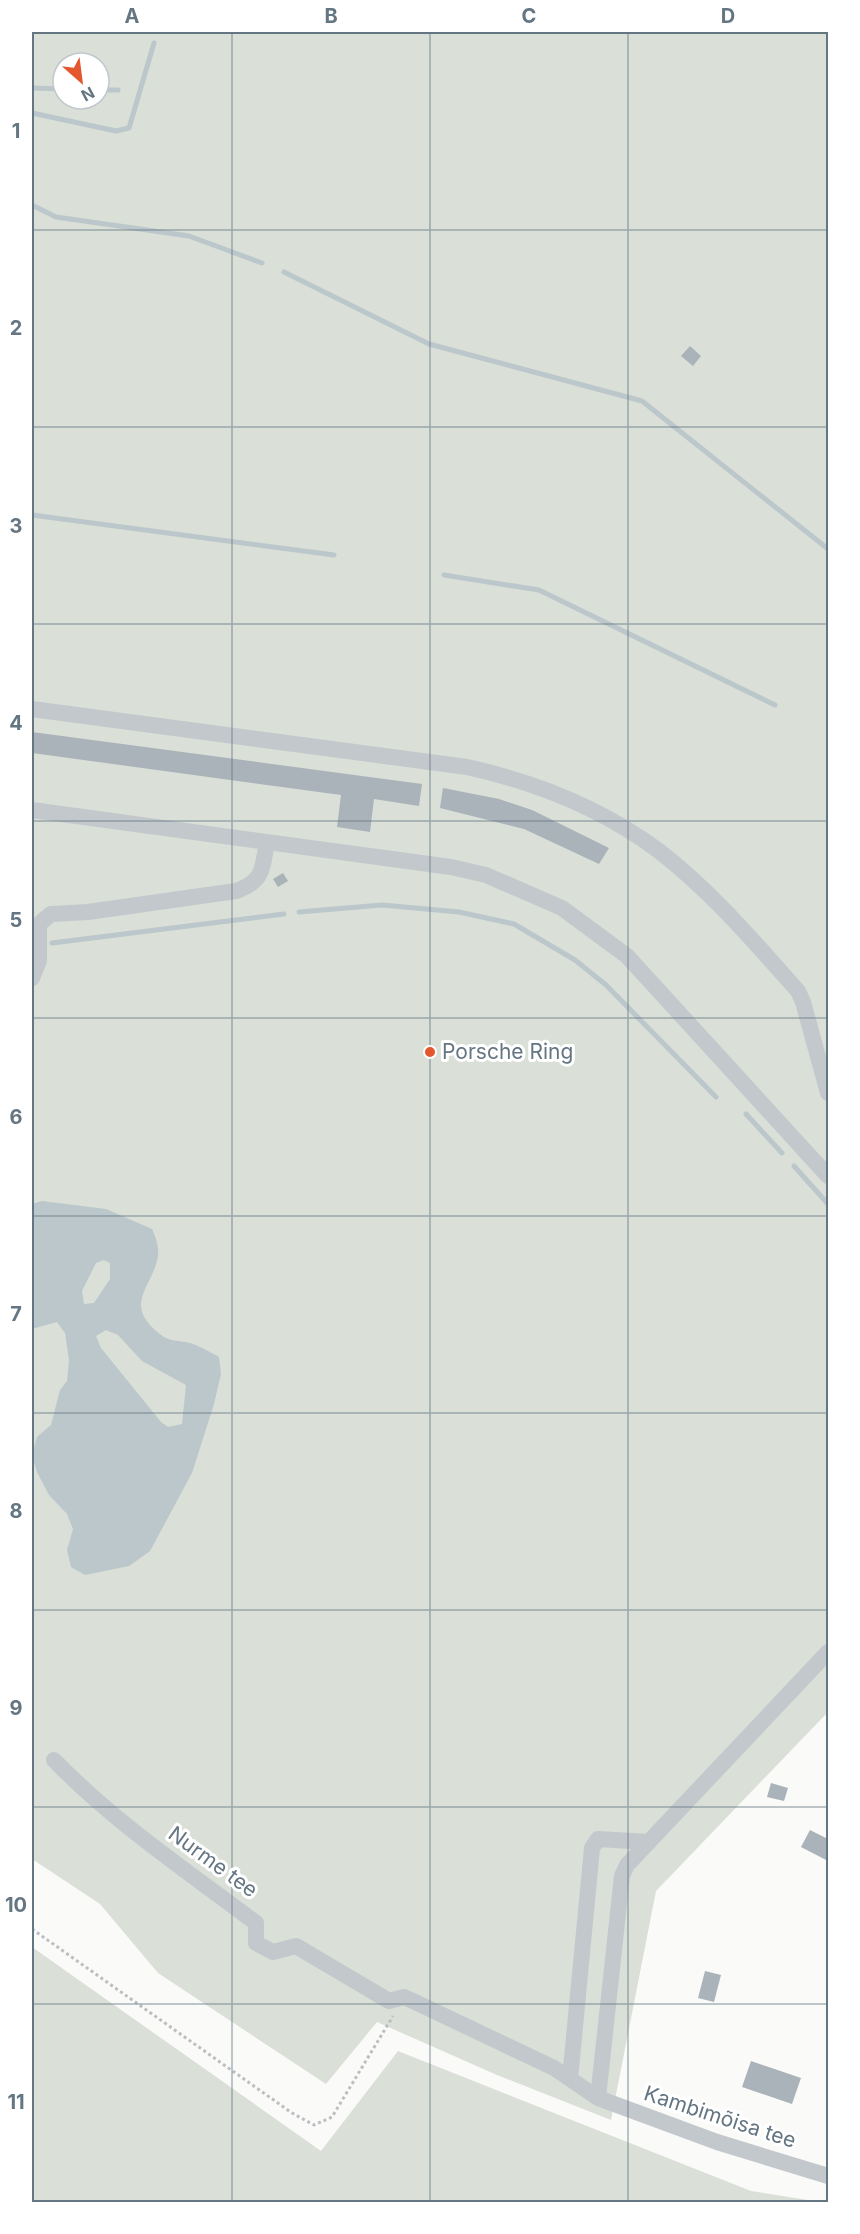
<svg xmlns="http://www.w3.org/2000/svg" width="860" height="2234" viewBox="0 0 860 2234" font-family="Inter,sans-serif">
<rect width="100%" height="100%" fill="#fafaf8"/>
<path fill="#dadfd7" fill-rule="evenodd" d="M32 32H828V1712L656 1891 611 2120 497 2075 377 2022 326 2084 158 1973 100 1904 32 1859ZM63 63H99V99H63Z
M32 1947 321 2151 398 2051 751 2191 820 2202H32Z"/>
<path fill="#bbc7cb" fill-rule="evenodd" d="M42 1201 106 1209 152 1229C156 1238 159 1246 158 1256 153 1288 119 1305 164 1337 170 1341 182 1341 190 1343 200 1346 210 1352 219 1357L221 1374 214 1404 192 1473 150 1551 129 1566 85 1575 71 1567 67 1550 73 1529 67 1514 49 1495 37 1472 32 1455 37 1437 51 1425 60 1390 67 1381 69 1360 65 1333 57 1322 32 1329V1204ZM104 1260 110 1263V1279L94 1303 84 1304 82 1291 96 1263ZM106 1330 118 1335 142 1361 186 1385 182 1424 168 1427 161 1422 101 1348 96 1336Z"/>
<g fill="none" stroke-linecap="round" stroke-linejoin="round">
<path stroke="#bbc7cb" stroke-width="5" d="M32 88 63 89
M99 90H118
M32 113 116 131 129 128 154 43
M32 205 56 217 189 236 262 263
M284 272 429 344 642 401 828 549
M32 515 334 555
M444 575 539 590 775 705
M299 912 382 905 459 912 514 924 575 960 606 985 716 1097
M52 943 284 914
M746 1114 782 1153
M794 1166 828 1204"/>
</g>
<path fill="#aab3b9" d="M690 346 701 356 693 366 681 356Z
M32 732 422 784 419 806 374 799 370 832 337 827 341 795 32 753Z
M443 788 499 799 532 810 609 848 599 864 524 829 440 808Z
M283 873 288 881 278 887 273 879Z
M771 1783 788 1788 784 1801 767 1797Z
M810 1830 828 1839V1861L801 1847Z
M705 1971 721 1975 714 2002 698 1998Z
M751 2061 801 2078 792 2104 742 2087Z"/>
<g fill="none" stroke-linecap="round" stroke-linejoin="round">
<path stroke="#bbbfc2" stroke-width="3" stroke-dasharray="3 3" stroke-linecap="butt" d="M32 1929 292 2113 314 2125 332 2117 393 2016"/>
<path stroke="#c3c8cc" stroke-width="16" d="M32 709 467 767C535 782 603 809 659 851 711 891 754 942 798 991L803 1002 828 1093
M32 810 451 867 486 875 562 908 627 956 828 1176
M32 978 39 961V924L51 914 88 912 236 891C264 881 262 869 267 842
M54 1760C114 1822 187 1871 256 1923V1943L273 1952 296 1946 389 2001 404 1997 415 2002 554 2068 598 2098 717 2142 828 2176
M570 2079 592 1848 598 1839 649 1842
M598 2098 622 1876 627 1865 828 1652"/>
</g>
<path fill="none" stroke="#657683" stroke-width="1.5" stroke-opacity="0.55" d="M232 32V2202M430 32V2202M628 32V2202M32 230H828M32 427H828M32 624H828M32 821H828M32 1018H828M32 1216H828M32 1413H828M32 1610H828M32 1807H828M32 2004H828"/>
<circle fill="#e4572e" stroke="#fff" stroke-width="2" cx="430" cy="1052" r="6"/>
<g text-anchor="middle" stroke-width="6" stroke-linejoin="round" paint-order="stroke">
<g font-size="21" fill="#657683" stroke="#fff" text-anchor="start">
<text x="442" y="1059">Porsche Ring</text>
</g>
<g font-size="21" fill="#657683" stroke="#fff">
<text transform="translate(213 1862) rotate(36)" y="7">Nurme tee</text>
<text transform="translate(720 2117) rotate(18)" y="7">Kambimõisa tee</text>
</g>
</g>
<rect width="860" height="2234" fill="none" stroke="#ffffff" stroke-width="66"/>
<g transform="translate(81 81) rotate(152)"><circle r="28" fill="#ffffff" stroke="#c1c8cd" stroke-width="1.5"/>
<path d="M0-4.5L10 22L0 15L-10 22Z" fill="#e4572e"/>
<text y="-9" font-size="16" font-weight="bold" text-anchor="middle" fill="#657683">N</text>
</g>
<rect x="33" y="33" width="794" height="2168" fill="none" stroke="#657683" stroke-width="2"/>
<g font-size="20" text-anchor="middle" font-weight="bold" fill="#657683">
<text x="132" y="23">A</text>
<text x="331" y="23">B</text>
<text x="529" y="23">C</text>
<text x="728" y="23">D</text>
<text x="16" y="138">1</text>
<text x="16" y="335">2</text>
<text x="16" y="533">3</text>
<text x="16" y="730">4</text>
<text x="16" y="927">5</text>
<text x="16" y="1124">6</text>
<text x="16" y="1321">7</text>
<text x="16" y="1518">8</text>
<text x="16" y="1715">9</text>
<text x="16" y="1912">10</text>
<text x="16" y="2109">11</text>
</g>
</svg>
